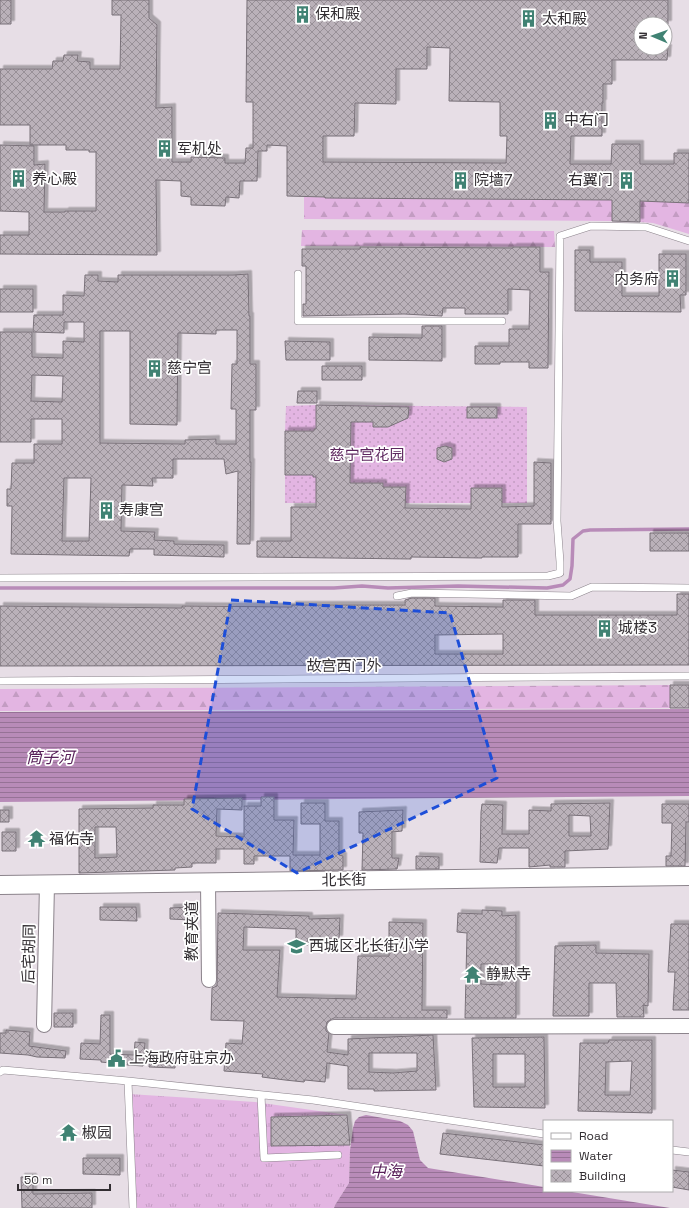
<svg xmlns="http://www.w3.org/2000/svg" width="689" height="1208" viewBox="0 0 689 1208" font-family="'Space Grotesk','Noto Sans SC',sans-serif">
<defs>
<pattern id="grass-tufts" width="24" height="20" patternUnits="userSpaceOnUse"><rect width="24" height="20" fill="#e3b5e2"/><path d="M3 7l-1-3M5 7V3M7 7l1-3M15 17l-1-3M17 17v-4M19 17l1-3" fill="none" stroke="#c39cc2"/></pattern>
<pattern id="forest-firs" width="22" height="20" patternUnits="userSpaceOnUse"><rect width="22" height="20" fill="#e3b5e2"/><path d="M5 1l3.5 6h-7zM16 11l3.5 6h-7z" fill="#c39cc2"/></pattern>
<pattern id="garden-dots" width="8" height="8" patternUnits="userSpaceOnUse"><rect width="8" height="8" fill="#e3b5e2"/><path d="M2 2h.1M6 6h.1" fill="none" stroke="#c39cc2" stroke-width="1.8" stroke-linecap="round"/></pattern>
<pattern id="water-rules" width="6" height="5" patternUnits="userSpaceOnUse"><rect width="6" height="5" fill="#b88bb8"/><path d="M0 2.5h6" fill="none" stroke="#967296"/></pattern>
<pattern id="building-cross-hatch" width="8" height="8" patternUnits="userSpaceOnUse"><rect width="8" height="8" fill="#bab1b9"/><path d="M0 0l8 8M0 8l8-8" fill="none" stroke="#989097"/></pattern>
<filter id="shadow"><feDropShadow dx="3.5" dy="-3.5" stdDeviation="0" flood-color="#0004"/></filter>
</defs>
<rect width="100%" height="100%" fill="#e7dee6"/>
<path fill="url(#grass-tufts)" d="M129 1094 255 1102 347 1115 350 1150 349 1183 335 1205 334 1208H133Z"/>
<path fill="url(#forest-firs)" d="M674 194V202L689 203V234L653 223 640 222V201Z
M304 197 612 200V221L304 219Z
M302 230 554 231 555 247 301 246Z
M670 685V708L0 711V689Z"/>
<path fill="url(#garden-dots)" d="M316 405 527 407V503H285V431L286 406Z"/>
<path fill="url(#water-rules)" d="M689 709V796L0 802V712Z
M366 1115 400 1121 408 1125 413 1131 420 1160 428 1168 544 1187V1191H566L670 1208H334L335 1205 349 1183 350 1150 353 1128 355 1121 359 1117Z"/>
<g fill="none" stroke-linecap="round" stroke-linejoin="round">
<path stroke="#b88bb8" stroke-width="3.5" d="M0 588H334L362 586 388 588 458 586 547 588 563 585 570 579 572 566 573 539 583 531 590 530 689 529"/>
</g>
<path fill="url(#building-cross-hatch)" stroke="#797179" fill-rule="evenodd" filter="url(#shadow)" d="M0 0H11V24H0Z
M112 0H149V18L157 25 156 108 172 107V162H191V157L225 158V163H245L246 148H253V102H246L247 0H668V24H641V48H668L667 60H612V84H603V103H602V136H571L570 164H611L612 144H640V164H674V153H689V203L640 201V222L612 221V200L325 198V197L287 196V146L267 145V151H258L257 181H240L239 198 226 197 225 206 191 205V197L181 196V181L156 180 157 255 0 254V235H29V212L0 211V145L34 146V165L45 164 44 212H65V211H96V152H89V150H66V145H30V125H0V69H52L53 61H63L64 55H78L77 61 90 62V69H120L121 15H112ZM427 47 450 48 449 101 500 102V136H507L506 163 323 162V136H354L355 103 396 104V69H427Z
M360 247 513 248V247H540V272H549L548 368H529V362H500V364H475V346H509V329H529L530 290 508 289V314H465V308H443L442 316 404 314 303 316V304H306V266H302V249H360Z
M575 250H590V262H622V296H659V254H686V295H680L681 312 575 311Z
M248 274 249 316H250V364H256V410H250V462H251L250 544H237L238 471 226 474 224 459H173V478H152L153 486 122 485 121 531 155 532 154 540 174 541V544L224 545V557L154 555V549H130L129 556 11 554 12 506H7V489H11L12 463H34V444H62V419H31V442H0V332H32V357L63 358V341L84 342V322H64V333L33 332 34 315H63V295L84 296 85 275H98V281L118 282V275H233ZM216 330H237V364H232L231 409H236V444H216V439L185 440V444L100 443V331H130V424L177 425 178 333 216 334ZM32 375 63 376 62 402 31 401ZM64 478H91L89 541H62Z
M0 289H33V312H0Z
M422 326H442V361L369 360V337L422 338Z
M285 341 330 342V360H286Z
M322 366H362V380H322Z
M298 391H317V403H297Z
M316 405 409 407 408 418 388 427H373V422H351L350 483H383V487H406L405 508 471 509V488H502V507L534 506V462L551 463V524H518V557H482V558L411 557V559L257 557V541H291V507H316V477H313V475H285V431H314V429H316Z
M467 407H497V418H467Z
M445 446 452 448V459L444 462 437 459V448Z
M650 533H689V551H650Z
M677 594H689V665L0 666V606L182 608V606L292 607V605H405V600L412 598H435V606L503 607V600H535V615H677ZM503 634V654H435V635Z
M670 685H689V708H670Z
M261 797H274V820H294L293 855H320V824H301V803H325V821H339V855L343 856V870L290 871V856H254V864H244V849H216V863H192V867L175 868V870L79 873V809L153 808V805H184V799L242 798V810L217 809 216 836 244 837V806H261ZM95 827H116L117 857 95 858Z
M610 803 608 849 565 851V867H550V865L529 867V848H499L497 863 480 862 481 812 482 804 503 805 502 834H529V810L551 811V804ZM569 815 590 816 591 836H569Z
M662 804H689V822H686L685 866H666V856H671L672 823H662Z
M0 810H9V822H0Z
M403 810 402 831 392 832V858H399L397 869 362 870 363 833H359V812Z
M2 832H16V851H2Z
M416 856 439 857V869H416Z
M100 907H136L137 921 100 920Z
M191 907 192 920 170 919V908Z
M482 910 502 911V916L516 915V1018H465L467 933 457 932 458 913 482 914ZM481 964H502V985L481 984Z
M218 913 309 916V919L340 918 339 939 308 938V945H296V929L244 927 243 950H280L277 997 356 999 358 956H389V922L423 923 422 1010H447V1018H334L330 1020 327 1022 326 1027V1031L329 1033 327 1052 348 1055V1039L433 1035 436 1090 374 1091V1089H348V1066L327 1063 325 1082 305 1080 304 1082 285 1080 262 1077 263 1074 224 1071 226 1043 242 1044 244 1021 211 1020 212 988 217 986ZM369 1053H417V1071L393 1073 369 1072Z
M671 924H689V1010H673L675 972H668Z
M596 945V953L649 954 648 1006 643 1005 644 1017H617L616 983H589V1016H553L555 946Z
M54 1013H73V1027H54Z
M101 1015H110V1054L134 1055 135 1042 145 1043 143 1066 128 1065 101 1062V1060L80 1059 81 1043 100 1044Z
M6 1030 30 1032 29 1046 66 1051 65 1058 37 1057 28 1055 0 1053V1033H6Z
M544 1037 545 1108 474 1107 472 1038ZM493 1054H525V1087H493Z
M609 1040H652V1113L578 1111 580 1043H608ZM632 1061 630 1095H605L606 1062Z
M150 1057 175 1058V1068L149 1067Z
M347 1115 350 1145 271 1146V1117Z
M443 1133 544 1145V1166L440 1154Z
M83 1158H120V1175L83 1174Z
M672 1170 689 1172V1190L672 1187Z
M21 1177H33V1194L92 1193V1208H22Z"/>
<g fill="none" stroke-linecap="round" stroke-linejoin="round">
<defs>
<path id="service" d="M298 274V321H502
M0 578 548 576 560 573V562L557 521 560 236 591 226 646 227 689 241
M397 596 412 593 571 596 592 587 689 588
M0 681 689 676
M0 1072 3 1070 128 1081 313 1100 544 1134
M128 1081 133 1208
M261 1095 264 1158 338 1155
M672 1150 689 1152"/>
<path id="minor" d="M208 882 209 980
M44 1025 47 884
M334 1027 689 1026"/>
<path id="tertiary" d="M0 885 689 876"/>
</defs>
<use href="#service" stroke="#8c848c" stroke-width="8"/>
<use href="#minor" stroke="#8c848c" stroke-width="16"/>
<use href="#tertiary" stroke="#8c848c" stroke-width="20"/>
<use href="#service" stroke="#fff" stroke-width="7"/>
<use href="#minor" stroke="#fff" stroke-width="14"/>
<use href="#tertiary" stroke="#fff" stroke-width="18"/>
</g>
<path fill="#1d4ed8" fill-opacity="0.2" stroke="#1d4ed8" stroke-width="3" stroke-dasharray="8 5" stroke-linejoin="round" d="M231 600 450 613 497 778 297 873 192 809Z"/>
<defs>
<symbol id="building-bare" viewBox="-9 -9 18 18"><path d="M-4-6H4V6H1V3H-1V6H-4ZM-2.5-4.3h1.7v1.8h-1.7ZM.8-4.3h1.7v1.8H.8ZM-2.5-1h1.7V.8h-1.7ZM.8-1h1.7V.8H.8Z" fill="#408273" stroke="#fff" stroke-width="2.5" paint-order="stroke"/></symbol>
<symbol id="temple-bare" viewBox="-9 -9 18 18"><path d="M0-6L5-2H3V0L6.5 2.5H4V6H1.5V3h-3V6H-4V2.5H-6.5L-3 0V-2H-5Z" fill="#408273" stroke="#fff" stroke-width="2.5" paint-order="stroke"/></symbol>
<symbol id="school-bare" viewBox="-9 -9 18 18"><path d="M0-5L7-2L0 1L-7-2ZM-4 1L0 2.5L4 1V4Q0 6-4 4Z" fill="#408273" stroke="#fff" stroke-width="2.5" paint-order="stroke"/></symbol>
<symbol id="civic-bare" viewBox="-9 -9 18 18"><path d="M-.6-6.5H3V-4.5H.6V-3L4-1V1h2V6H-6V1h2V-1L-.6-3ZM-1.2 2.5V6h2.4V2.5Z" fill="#408273" stroke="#fff" stroke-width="2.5" paint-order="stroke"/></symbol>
</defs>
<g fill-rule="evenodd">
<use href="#building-bare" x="290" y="2" width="25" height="25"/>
<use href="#building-bare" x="516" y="6" width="25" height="25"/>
<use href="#building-bare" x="538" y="108" width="25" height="25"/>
<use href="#building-bare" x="152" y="136" width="25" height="25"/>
<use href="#building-bare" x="6" y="166" width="25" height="25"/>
<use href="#building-bare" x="448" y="168" width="25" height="25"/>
<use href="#building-bare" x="614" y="168" width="25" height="25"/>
<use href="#building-bare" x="660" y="266" width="25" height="25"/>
<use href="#building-bare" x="142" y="356" width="25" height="25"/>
<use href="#building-bare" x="94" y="498" width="25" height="25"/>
<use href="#building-bare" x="592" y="616" width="25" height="25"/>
<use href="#temple-bare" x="24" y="826" width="25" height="25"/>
<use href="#school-bare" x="284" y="934" width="25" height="25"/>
<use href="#temple-bare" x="460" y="962" width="25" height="25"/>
<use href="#civic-bare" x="104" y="1046" width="25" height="25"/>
<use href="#temple-bare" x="56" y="1120" width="25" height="25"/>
</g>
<g text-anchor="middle" stroke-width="3.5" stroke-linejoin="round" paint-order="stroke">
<g font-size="15" fill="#322e32" stroke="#fff" text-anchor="start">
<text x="315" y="19">保和殿</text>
<text x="542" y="24">太和殿</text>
<text x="564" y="125">中右门</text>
<text x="177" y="154">军机处</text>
<text x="32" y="184">养心殿</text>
<text x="474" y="185">院墙7</text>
<text x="613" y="185" text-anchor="end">右翼门</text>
<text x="659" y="284" text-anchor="end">内务府</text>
<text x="167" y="373">慈宁宫</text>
<text x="119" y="515">寿康宫</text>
<text x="618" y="633">城楼3</text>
<text x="49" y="844">福佑寺</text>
<text x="309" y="951">西城区北长街小学</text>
<text x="486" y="979">静默寺</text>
<text x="129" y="1063">上海政府驻京办</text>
<text x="82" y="1138">椒园</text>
</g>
<g font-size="15" fill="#5e275f" stroke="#fff">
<text x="367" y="460">慈宁宫花园</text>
</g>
<g font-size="15" fill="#322e32" stroke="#fff">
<text x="344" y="671">故宫西门外</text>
<text transform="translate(344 880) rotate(-1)" y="5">北长街</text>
<text transform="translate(192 931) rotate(-90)" y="5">教育夹道</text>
<text transform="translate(29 954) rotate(-89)" y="5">后宅胡同</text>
</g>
<g font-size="16" font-style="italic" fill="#582159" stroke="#fff">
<text x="50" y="763">筒子河</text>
<text x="386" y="1177">中海</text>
</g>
</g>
<rect x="543" y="1120" width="130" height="72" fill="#ffffff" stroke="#adabad"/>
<rect x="551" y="1133" width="20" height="6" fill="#ffffff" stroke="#adabad"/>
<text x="579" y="1140" font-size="12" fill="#322e32">Road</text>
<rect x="551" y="1150" width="20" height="12" fill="url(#water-rules)" stroke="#adabad"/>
<text x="579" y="1160" font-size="12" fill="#322e32">Water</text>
<rect x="551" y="1170" width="20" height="12" fill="url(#building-cross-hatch)" stroke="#adabad"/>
<text x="579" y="1180" font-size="12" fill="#322e32">Building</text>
<g transform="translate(653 36) rotate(272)"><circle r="19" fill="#ffffff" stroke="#adabad"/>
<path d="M0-3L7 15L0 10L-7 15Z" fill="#408273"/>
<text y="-6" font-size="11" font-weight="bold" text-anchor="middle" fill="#322e32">N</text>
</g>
<path d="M18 1184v6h92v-6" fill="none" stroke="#322e32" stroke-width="2"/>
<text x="24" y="1184" font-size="12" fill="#322e32" stroke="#ffffff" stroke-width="3" paint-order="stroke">50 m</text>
</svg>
